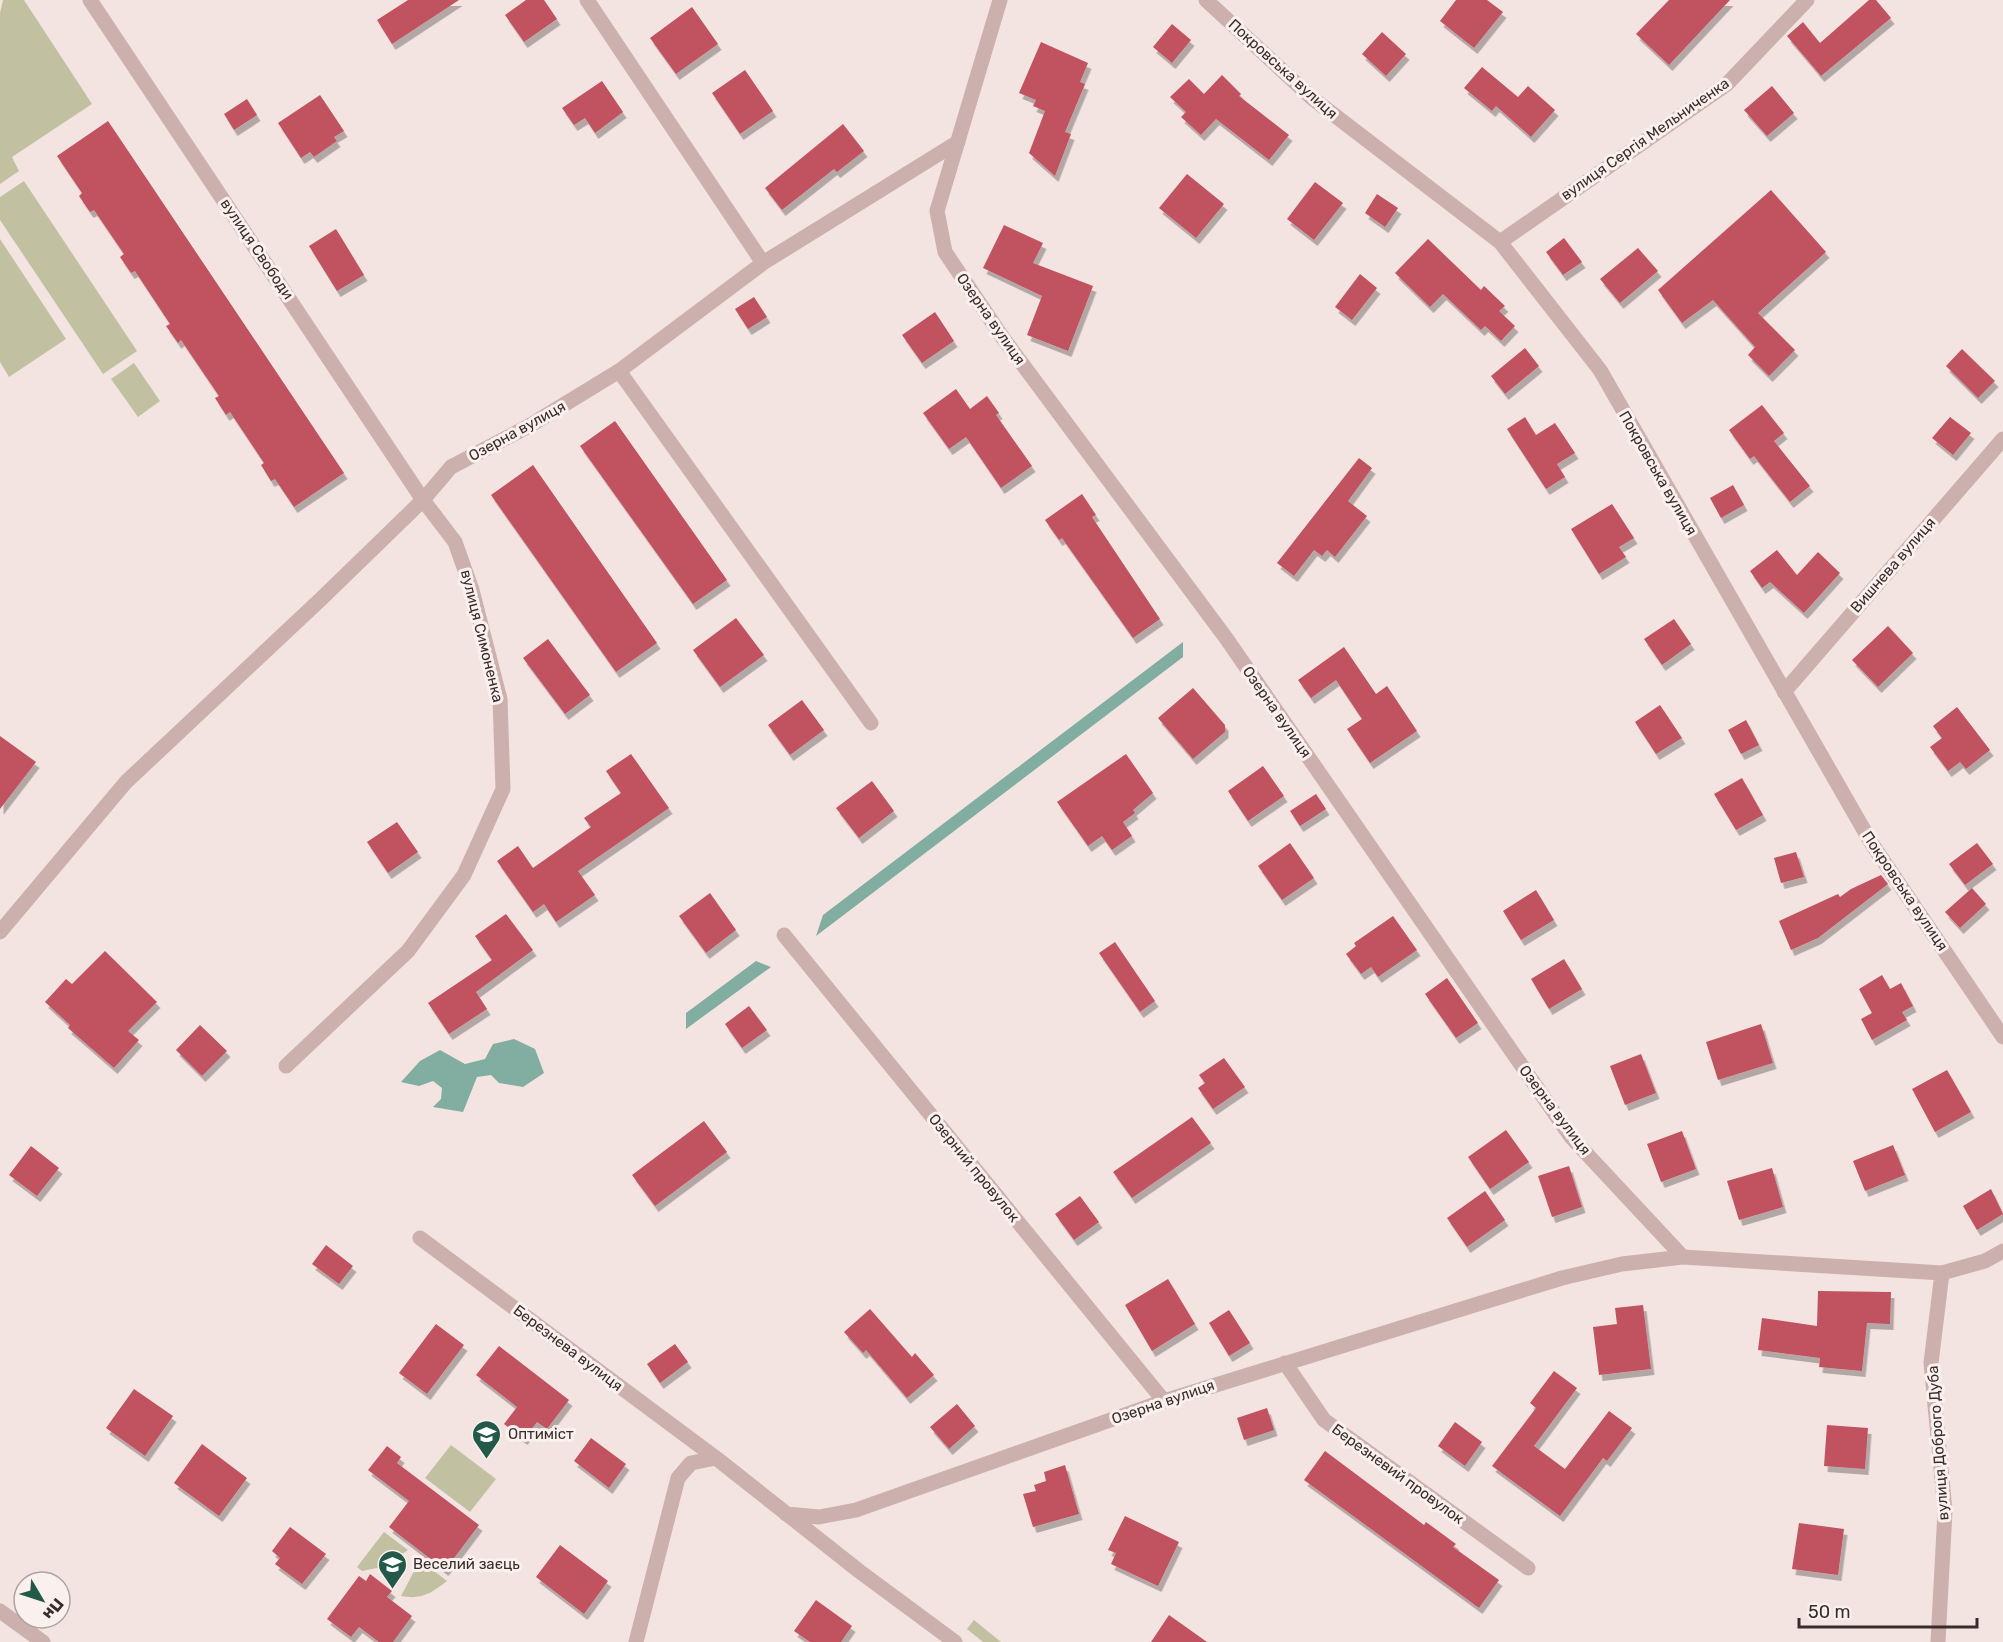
<svg xmlns="http://www.w3.org/2000/svg" width="2003" height="1642" viewBox="0 0 2003 1642" font-family="Rubik,sans-serif">
<defs>
<filter id="shadow"><feDropShadow dx="3.5" dy="6" stdDeviation="0" flood-color="#0004"/></filter>
</defs>
<rect width="100%" height="100%" fill="#f3e4e1"/>
<path fill="#c1c1a2" d="M3 0H24L92 104 12 157 19 171 0 184V13Z
M24 181 137 351 103 374 0 220V197Z
M0 239 66 339 9 377 0 362Z
M134 363 160 401 138 417 111 379Z
M451 1445 496 1479 470 1512 425 1478Z
M384 1532 408 1550 382 1567 362 1571 357 1567Z
M420 1560 447 1581C432 1593 421 1600 401 1596Z
M974 1620 1001 1642H983L967 1629Z"/>
<path fill="#81aea0" d="M1183 642V657L816 936 823 915Z
M756 961 771 967 686 1029V1013Z
M514 1039 535 1049 544 1073 523 1087 499 1083 491 1075 477 1077 463 1112 433 1107 441 1099 442 1088 433 1081 419 1086 401 1082 420 1061 440 1050 465 1064 485 1059 493 1044Z"/>
<path fill="#c0525e" filter="url(#shadow)" d="M408 0H459L392 44 377 20Z
M526 0H544L557 19 524 42 505 15Z
M1456 0H1487L1503 12 1474 48 1440 21Z
M1669 0H1730L1669 65 1636 34Z
M1869 0H1876L1891 18 1821 76 1787 36 1803 22 1820 43Z
M692 7 718 44 676 74 650 38Z
M1172 24 1191 40 1172 63 1153 47Z
M1382 32 1406 54 1386 76 1362 54Z
M1041 42 1088 63 1080 82 1085 84 1065 132 1071 134 1055 176 1029 153 1045 111 1033 106 1036 100 1019 93Z
M1482 67 1518 97 1528 86 1555 110 1531 137 1496 106 1492 111 1464 88Z
M745 70 773 111 740 134 712 93Z
M1222 75 1241 94 1239 96 1289 135 1269 160 1216 119 1201 135 1181 117 1186 112 1170 97 1189 79 1204 94Z
M602 81 623 112 595 133 585 118 574 125 562 108Z
M1772 86 1794 113 1767 136 1744 110Z
M320 95 344 131 334 137 337 141 314 157 310 152 301 158 278 123Z
M247 99 257 115 234 130 224 114Z
M108 121 344 473 294 507 275 479 271 481 261 465 264 463 230 412 226 415 215 398 219 396 181 340 178 343 166 326 170 324 135 271 131 273 120 257 124 254 94 210 90 212 79 196 82 193 57 156Z
M843 124 864 151 837 172 834 169 782 210 765 188Z
M1187 174 1224 204 1196 238 1159 208Z
M1315 182 1343 203 1314 240 1287 219Z
M1771 190 1826 252 1758 313 1795 350 1769 376 1748 355 1755 347 1713 300 1682 323 1658 290Z
M1377 194 1398 208 1385 227 1365 213Z
M1004 225 1043 243 1033 263 1093 286 1068 351 1027 335 1042 296 983 268Z
M336 229 364 275 337 291 309 246Z
M1564 238 1582 262 1563 275 1546 252Z
M1428 239 1481 290 1484 286 1505 306 1499 311 1515 326 1501 341 1485 326 1481 330 1443 294 1430 307 1395 273Z
M1638 248 1658 271 1620 303 1600 279Z
M1360 274 1377 288 1352 320 1335 307Z
M754 297 767 317 748 329 735 309Z
M935 312 954 341 922 363 902 335Z
M1525 348 1539 366 1505 394 1491 376Z
M1962 349 1995 381 1978 398 1946 366Z
M956 389 970 409 987 396 999 413 996 415 1032 466 1001 488 966 437 949 449 923 413Z
M1762 405 1784 433 1774 441 1810 486 1790 502 1754 456 1750 459 1729 430Z
M1525 417 1536 435 1555 423 1575 453 1557 464 1565 477 1546 489 1507 429Z
M1950 417 1971 433 1953 455 1932 438Z
M615 421 727 580 693 604 580 446Z
M1359 458 1372 468 1348 501 1367 516 1335 557 1327 550 1322 556 1314 550 1294 576 1277 563Z
M533 465 657 643 616 672 491 495Z
M1733 485 1744 505 1721 518 1710 498Z
M1082 494 1096 515 1092 517 1160 619 1133 638 1062 538 1059 540 1045 520Z
M1612 504 1634 538 1619 547 1626 557 1599 574 1571 529Z
M1777 550 1797 575 1818 552 1840 573 1804 613 1770 582 1762 588 1750 571Z
M736 618 764 655 720 687 693 650Z
M1674 619 1691 644 1662 665 1644 639Z
M1888 626 1913 653 1878 687 1852 660Z
M548 639 590 695 565 714 523 658Z
M1344 647 1376 694 1387 686 1417 731 1370 763 1347 729 1362 719 1336 680 1311 698 1298 680Z
M1193 688 1225 725V732L1193 759 1158 718Z
M802 700 824 730 790 755 768 725Z
M1660 705 1682 738 1656 754 1635 722Z
M1957 707 1990 750 1966 769 1960 762 1948 771 1930 747 1942 738 1933 726Z
M1746 720 1759 745 1741 754 1728 730Z
M0 736 36 762 0 809Z
M631 754 669 808 578 871 595 895 556 922 544 904 533 912 497 861 518 846 533 868 591 827 584 818 621 793 606 771Z
M1126 754 1153 793 1133 810 1135 813 1123 822 1132 836 1112 850 1102 836 1088 846 1057 802Z
M1263 766 1284 796 1248 821 1228 791Z
M1742 778 1763 815 1736 830 1714 794Z
M872 781 894 811 859 838 836 808Z
M1316 794 1326 809 1300 826 1290 811Z
M397 822 418 852 388 873 367 842Z
M1290 843 1314 878 1282 900 1258 866Z
M1977 843 1993 864 1965 885 1949 864Z
M1796 852 1804 877 1781 883 1774 858Z
M1881 875 1888 884 1818 938 1791 950 1779 921 1838 894 1840 897 1851 889Z
M1972 888 1986 904 1960 928 1945 912Z
M1536 890 1554 920 1521 940 1503 911Z
M710 893 736 930 706 953 679 916Z
M506 914 533 950 476 992 487 1009 449 1034 428 1003 492 960 475 936Z
M1393 916 1417 950 1378 977 1371 967 1361 974 1346 954 1356 946 1354 943Z
M1115 942 1155 1001 1140 1012 1099 953Z
M105 951 157 1002 128 1031 139 1040 114 1068 68 1028 70 1025 45 1002 66 979 72 984Z
M1564 959 1582 989 1549 1009 1531 979Z
M1882 975 1890 989 1901 983 1913 1006 1902 1012 1907 1020 1872 1040 1861 1019 1872 1013 1859 989Z
M1447 978 1478 1023 1456 1038 1425 994Z
M749 1006 767 1030 742 1048 725 1024Z
M1761 1024 1773 1063 1718 1080 1706 1042Z
M200 1025 227 1051 202 1076 176 1050Z
M1641 1054 1656 1093 1625 1105 1610 1066Z
M1224 1058 1245 1087 1213 1109 1198 1088 1205 1083 1199 1075Z
M1947 1070 1971 1112 1935 1132 1912 1089Z
M1192 1117 1211 1143 1132 1198 1113 1172Z
M704 1121 727 1152 655 1206 632 1175Z
M1506 1130 1529 1162 1490 1189 1468 1157Z
M1682 1131 1696 1169 1661 1182 1647 1144Z
M1893 1145 1905 1175 1865 1191 1853 1161Z
M31 1146 59 1168 37 1196 9 1175Z
M1569 1166 1582 1207 1552 1217 1538 1176Z
M1772 1168 1783 1207 1739 1220 1727 1181Z
M1991 1189 2003 1214 1977 1230 1963 1206Z
M1485 1191 1505 1220 1467 1247 1447 1218Z
M1080 1196 1099 1222 1074 1240 1055 1214Z
M326 1245 353 1266 339 1284 312 1264Z
M1168 1279 1195 1324 1152 1351 1125 1305Z
M1818 1291 1891 1292 1890 1324 1867 1323 1862 1371 1819 1367 1820 1358 1758 1350 1762 1318 1817 1326Z
M1643 1305 1651 1369 1599 1375 1593 1327 1617 1324 1615 1308Z
M870 1309 912 1357 915 1353 934 1375 907 1398 866 1350 863 1353 844 1332Z
M1229 1310 1250 1343 1229 1356 1209 1323Z
M436 1324 464 1345 427 1394 399 1373Z
M675 1344 688 1362 660 1383 647 1364Z
M499 1346 569 1400 547 1429 537 1422 524 1439 504 1424 517 1407 476 1375Z
M1554 1371 1577 1388 1534 1446 1565 1469 1609 1411 1632 1428 1607 1461 1603 1458 1560 1516 1492 1466 1536 1408 1530 1403Z
M134 1389 173 1416 145 1456 106 1428Z
M957 1404 975 1426 949 1449 930 1427Z
M1267 1408 1274 1430 1244 1440 1237 1418Z
M1455 1422 1482 1442 1465 1466 1438 1446Z
M1827 1425 1868 1428 1865 1469 1824 1466Z
M591 1438 626 1464 609 1488 574 1461Z
M202 1444 247 1478 219 1516 174 1483Z
M387 1446 401 1457 397 1463 479 1525 445 1570 389 1527 409 1501 368 1470Z
M1325 1451 1424 1525 1426 1522 1456 1544 1453 1547 1499 1580 1479 1608 1304 1480Z
M1065 1465 1079 1514 1033 1527 1023 1494 1036 1491 1034 1485 1046 1481 1044 1472Z
M1125 1516 1179 1542 1158 1586 1111 1564 1116 1553 1108 1550Z
M1799 1523 1844 1529 1838 1575 1792 1569Z
M290 1527 326 1554 302 1584 275 1564 280 1558 272 1551Z
M560 1545 608 1581 584 1614 536 1577Z
M370 1574 392 1591 387 1597 412 1616 393 1642H379L359 1627 351 1637 327 1619 359 1576 366 1581Z
M816 1600 852 1626 841 1642H810L794 1631Z
M1169 1615 1207 1642H1151Z"/>
<g fill="none" stroke-linecap="round" stroke-linejoin="round">
<path stroke="#cbb0ad" stroke-width="15" d="M90 0 423 500 455 542 472 590 500 699 503 789 464 875 408 951 286 1066
M587 0 763 263
M1000 0 937 211 945 252 1003 338 1226 638 1571 1137 1683 1257
M1206 0 1312 98 1500 242 1600 370 1872 844 2003 1037
M1500 242 1727 84 1807 0
M619 371 871 723
M1784 692 2003 439
M0 932 126 782 321 599 423 500 451 467 529 426 619 371 763 263 958 142
M784 935 1164 1401
M420 1238 716 1458 859 1571 955 1642
M1285 1363 1324 1420 1528 1568
M786 1514 819 1517 856 1510 1164 1401 1562 1278 1622 1264 1683 1257 1942 1273 1985 1261 2003 1251
M0 1611 43 1642
M636 1642 678 1478 691 1463 716 1458
M1938 1642 1945 1511 1931 1363 1942 1273"/>
</g>
<defs>
<symbol id="school-pin" viewBox="-11 -11 22 30"><path d="M0 17L-7.5 6A9.5 9.5 0 1 1 7.5 6Z" fill="#235949" stroke="#faf0ee"/><path d="M0-5L7-2L0 1L-7-2ZM-4 1L0 2.5L4 1V4Q0 6-4 4Z" fill="#fff"/></symbol>
</defs>
<g fill-rule="evenodd">
<use href="#school-pin" x="470" y="1418" width="33" height="45"/>
<use href="#school-pin" x="376" y="1548" width="33" height="45"/>
</g>
<g text-anchor="middle" stroke-width="6" stroke-linejoin="round" paint-order="stroke">
<g font-size="15" fill="#392c2c" stroke="#faf0ee">
<text transform="translate(1283 69) rotate(42)" y="5">Покровська вулиця</text>
<text transform="translate(1645 139) rotate(-35)" y="5">вулиця Сергія Мельниченка</text>
<text transform="translate(257 249) rotate(56)" y="5">вулиця Свободи</text>
<text transform="translate(991 319) rotate(55)" y="5">Озерна вулиця</text>
<text transform="translate(517 431) rotate(-29)" y="5">Озерна вулиця</text>
<text transform="translate(1658 473) rotate(60)" y="5">Покровська вулиця</text>
<text transform="translate(1893 565) rotate(-49)" y="5">Вишнева вулиця</text>
<text transform="translate(482 636) rotate(76)" y="5">вулиця Симоненка</text>
<text transform="translate(1277 712) rotate(55)" y="5">Озерна вулиця</text>
<text transform="translate(1905 891) rotate(56)" y="5">Покровська вулиця</text>
<text transform="translate(1555 1110) rotate(53)" y="5">Озерна вулиця</text>
<text transform="translate(974 1168) rotate(51)" y="5">Озерний провулок</text>
<text transform="translate(568 1348) rotate(37)" y="5">Березнева вулиця</text>
<text transform="translate(1163 1402) rotate(-19)" y="5">Озерна вулиця</text>
<text transform="translate(1938 1443) rotate(-94)" y="5">вулиця Доброго Дуба</text>
<text transform="translate(1398 1474) rotate(36)" y="5">Березневий провулок</text>
</g>
<g font-size="15" fill="#392c2c" stroke="#faf0ee" text-anchor="start">
<text x="508" y="1439">Оптиміст</text>
<text x="413" y="1569">Веселий заєць</text>
</g>
</g>
<g transform="translate(42 1600) rotate(129)"><circle r="28" fill="#faf0ee" stroke="#ada2a0" stroke-width="1.5"/>
<path d="M0-4.5L10 22L0 15L-10 22Z" fill="#235949"/>
<text y="-9" font-size="16" font-weight="bold" text-anchor="middle" fill="#392c2c">Пн</text>
</g>
<path d="M1799 1618v9h178v-9" fill="none" stroke="#392c2c" stroke-width="3"/>
<text x="1808" y="1618" font-size="18" fill="#392c2c" stroke="#faf0ee" stroke-width="4.5" paint-order="stroke">50 m</text>
</svg>
